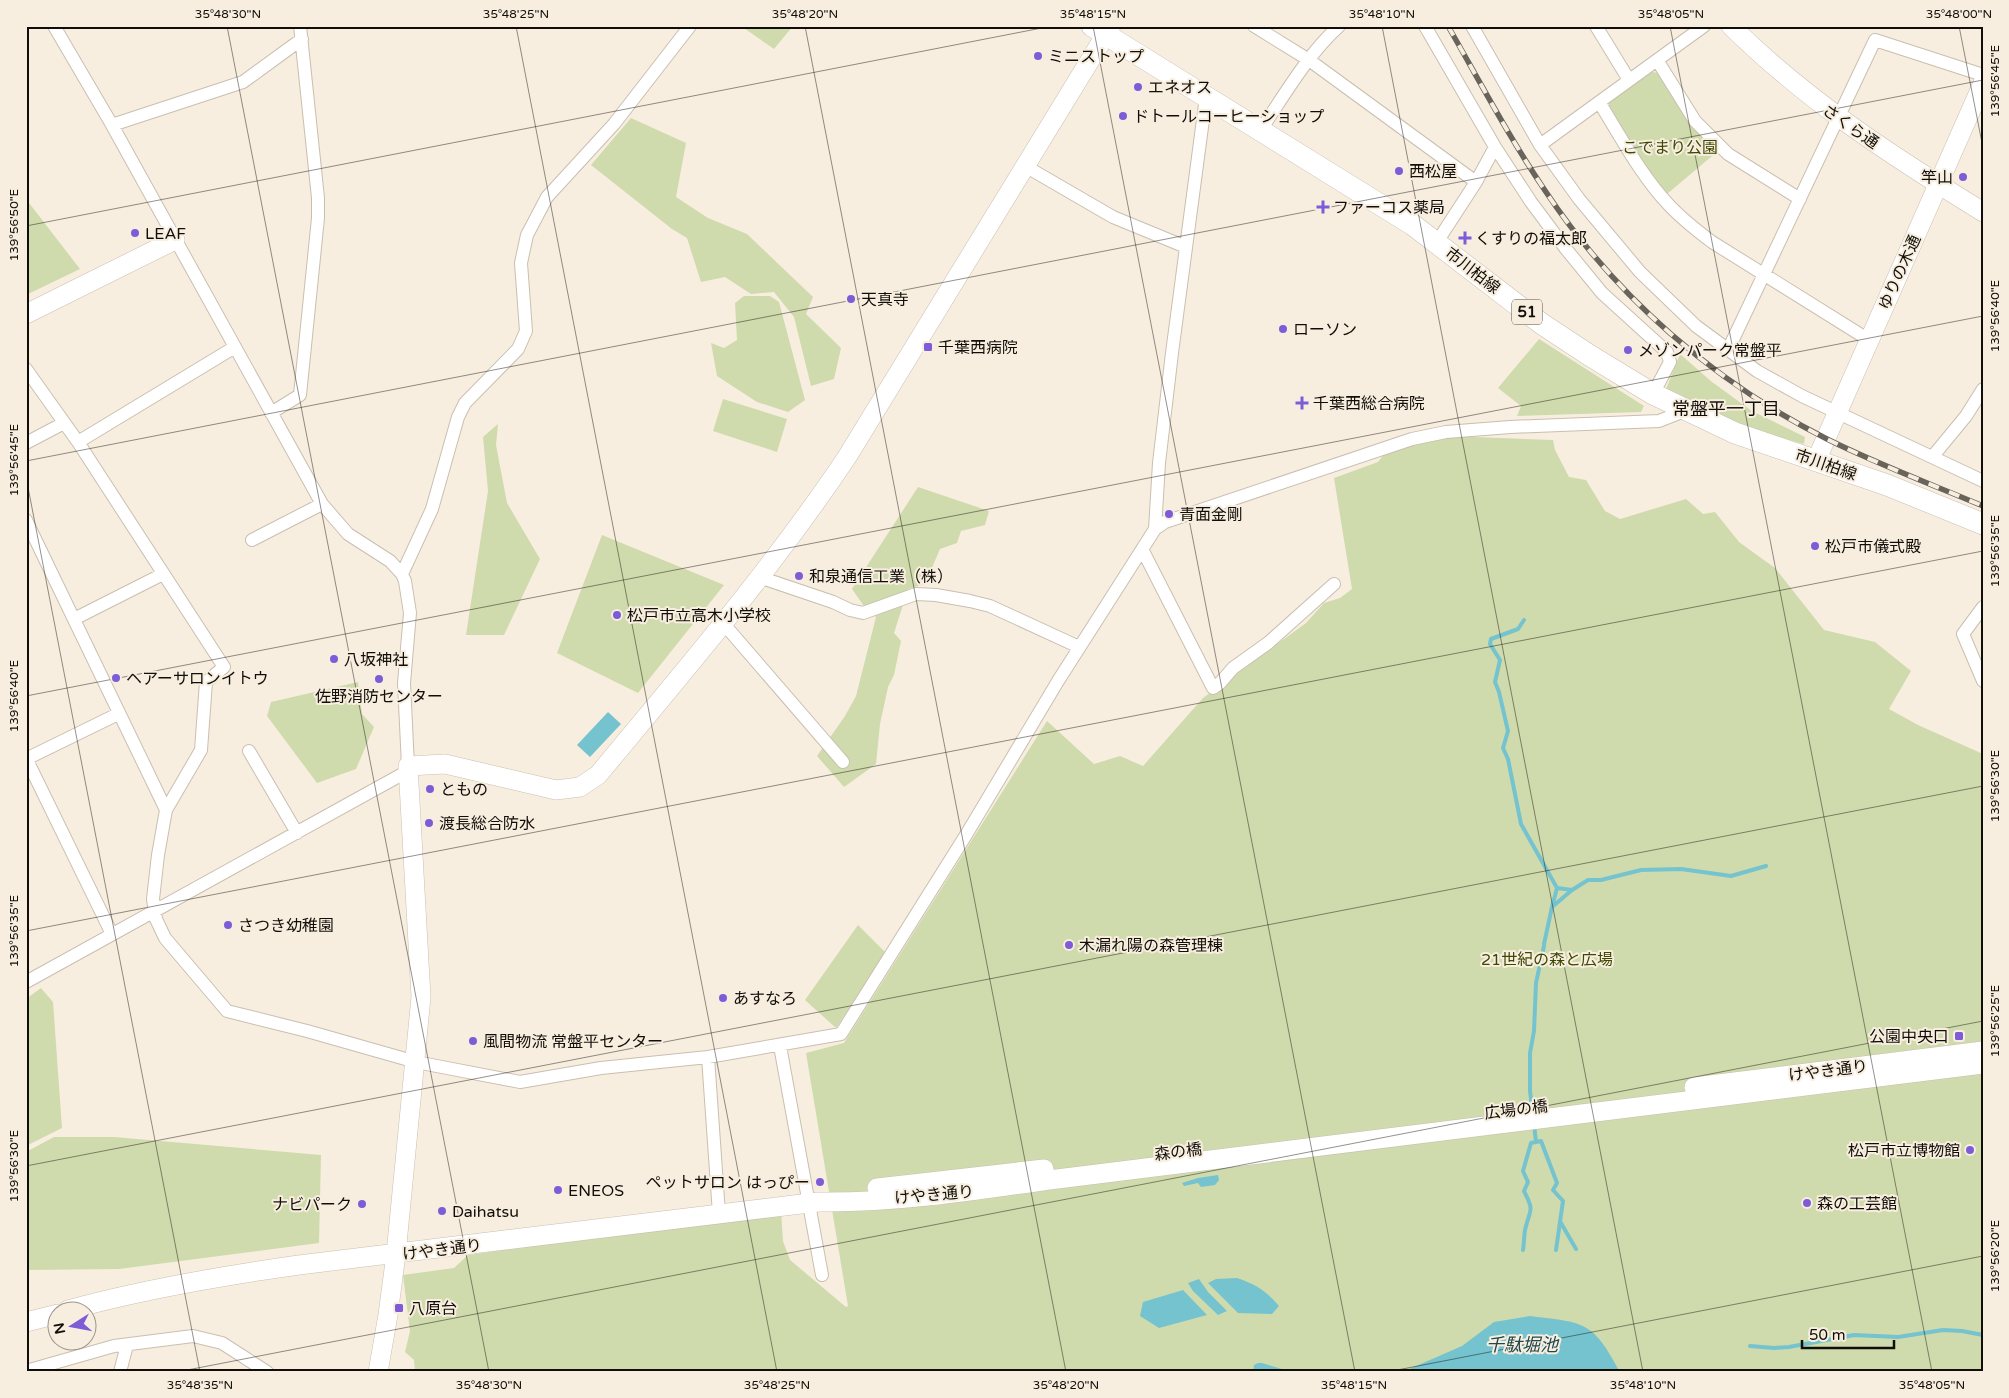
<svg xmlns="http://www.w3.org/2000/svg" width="2009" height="1398" viewBox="0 0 2009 1398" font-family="'Varela Round','Noto Sans JP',sans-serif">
<rect width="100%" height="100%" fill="#f8eedf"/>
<path fill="#cfdbac" d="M741 26H793L774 49Z
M1652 72 1659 73 1718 151 1667 194 1642 161 1609 108V102Z
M631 118 686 143 676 197 708 218 747 234 813 297 806 314 841 348 834 379 811 386 794 317 774 292 751 294 725 277 701 282 687 238 672 229 591 165Z
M26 199 80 269 26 295Z
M744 296H770L779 302 805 400 788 412 757 402 717 376 711 343 724 348 737 340 735 303Z
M1539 339 1644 406 1641 412 1517 416 1521 406 1498 388Z
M1680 354 1712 382 1752 411 1805 437 1804 444 1738 426 1666 389Z
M723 399 787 419 777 452 713 431Z
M498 424 496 445 507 503 540 559 504 635H466L488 491 483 437Z
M1448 436 1553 440 1555 450 1569 477 1586 480 1605 511 1620 519 1686 499 1703 514 1715 512 1739 542 1775 568 1824 630 1875 642 1911 671 1889 709 1918 725 1983 754V1372H415L414 1360 405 1352 410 1331 403 1275 454 1268 468 1255 781 1211 783 1241 790 1260 846 1307 848 1306 806 1053 844 1043 1047 721 1094 764 1120 756 1143 766 1203 698 1306 623 1324 603 1340 598 1352 589 1334 478 1378 462 1385 453Z
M918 487 989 511 985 525 961 531 957 543 940 549 925 584 908 589 894 633 901 641 894 675 888 687 880 724 876 764 844 787 817 756 845 716 856 696 876 617 868 612 852 589Z
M602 535 724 585 638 693 557 653Z
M358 682 362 714 374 727 356 769 317 783 267 716 271 702Z
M858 925 886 953 836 1028 805 1000Z
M41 988 53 1002 62 1128 26 1146V999Z
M54 1137H114L321 1155 319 1243 119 1269 26 1270V1152Z"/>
<path fill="#74c3cf" d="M608 712 621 724 590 757 577 745Z
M1218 1175 1219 1180 1215 1185 1201 1187 1198 1183 1184 1186 1182 1183 1198 1178Z
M1237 1278C1257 1285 1265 1290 1279 1306L1272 1314 1238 1313 1208 1283 1216 1279Z
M1199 1279 1208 1292 1227 1311 1218 1315 1193 1291 1188 1283Z
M1183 1290 1207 1315 1159 1328 1140 1316 1143 1302Z
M1530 1316C1585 1323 1592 1320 1620 1372H1398L1407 1370 1462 1346 1494 1322Z
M1258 1363H1262L1292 1372H1253L1254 1365Z"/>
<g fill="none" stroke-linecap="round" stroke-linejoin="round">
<path stroke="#74c3cf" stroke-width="4" d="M1524 620 1518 629 1491 639 1490 644 1500 660 1495 682 1499 692 1508 731 1503 748 1508 759 1521 824 1557 888 1572 890 1552 907 1544 944
M1572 890 1588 880H1601L1641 870 1681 869 1731 876 1766 866
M1552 907 1557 888
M1533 1115 1530 1091V1053L1534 1031 1536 983 1544 946
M1534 1124 1536 1142
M1561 1223 1576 1249
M1523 1250C1524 1244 1524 1236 1525 1230 1530 1208 1535 1213 1524 1191L1528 1182 1523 1171 1531 1143 1541 1141 1557 1183 1553 1190 1563 1201 1556 1250
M1750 1346 1774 1348 1789 1347 1854 1335 1898 1337 1943 1330 1962 1331 1983 1335"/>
<defs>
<path id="street" d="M54 26 112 125 322 504 348 534 390 561 402 574 405 581 410 613 404 683 408 766
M1254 26 1309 60 1476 182
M1425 26 1495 147 1531 202 1566 249 1602 293 1667 352 1670 362 1653 394
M1472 26 1540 145 1579 199 1640 272 1696 326 1757 371 1802 396 1983 481
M1596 26 1629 80
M1657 60 1695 121 1728 154 1800 199
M1599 102C1621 137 1640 174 1668 204 1681 218 1696 230 1712 242L1869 340
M112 125 243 82 302 39
M1260 131C1284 96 1307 55 1339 26
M1540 145 1704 26
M1025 166 1113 217 1186 247
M1437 242 1476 182 1495 147
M1728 350 1875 40 1983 75
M26 369 78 442 224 667 206 682 201 750 166 810 158 855 153 899 156 919 165 938 227 1011 307 1031 416 1062 520 1082 601 1068 708 1057 841 1034 966 835 1058 681 1155 529 1165 522 1412 439 1446 432 1510 427 1659 421 1687 410
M271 413 300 395 318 218V198L300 26
M78 442 235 347
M26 443 64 423
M1933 456 1966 416 1983 389
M26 520 166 810
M1155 529 1159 463 1172 353 1206 97
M252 540 322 504
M1142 549 1213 688 1220 683 1233 668 1268 643 1334 584
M402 574 432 509 458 417 465 403 518 349 526 331 521 263 527 235 536 218 547 197 614 124 690 26
M759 577 833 602 850 610 863 613 916 594 936 595 970 601 990 606 1079 647
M1983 607 1963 634 1983 681
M74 619 163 574
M723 623 843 762
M249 751 297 833
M26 758 112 934
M26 759 118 714
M26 982 408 771
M780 1046 822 1275
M708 1057 719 1214
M26 1371 114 1346 193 1336 222 1343 267 1372
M120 1372 127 1345"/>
<path id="secondary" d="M1731 26C1807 101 1892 156 1983 212
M26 314 175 240
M1816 461 1983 83
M1694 1087 1983 1051
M877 1188 1044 1169
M68 1310C144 1289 221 1276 299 1265L818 1202C895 1203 973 1191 1049 1180L1983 1064
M26 1322 58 1314
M378 1372 388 1315 396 1254 421 997 408 766 445 764 556 790 580 787 598 775C684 671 772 569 847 457L1111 26"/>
<path id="primary" d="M1092 26 1413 225 1542 324 1589 355 1653 394 1735 433 1887 485 1983 524"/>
</defs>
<use href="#street" stroke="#c9bfb0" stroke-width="14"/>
<use href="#secondary" stroke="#c9bfb0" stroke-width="20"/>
<use href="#primary" stroke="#c9bfb0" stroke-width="22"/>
<use href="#street" stroke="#fff" stroke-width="12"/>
<use href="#secondary" stroke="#fff" stroke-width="19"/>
<use href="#primary" stroke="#fff" stroke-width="21"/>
<defs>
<path id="rail" d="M1448 26C1480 82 1510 139 1546 192 1616 297 1714 382 1827 439 1877 464 1931 484 1983 506"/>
</defs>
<use href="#rail" stroke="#69645b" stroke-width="5.5"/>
<use href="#rail" stroke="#f8eedf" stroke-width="4" stroke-dasharray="11" stroke-linecap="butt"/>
</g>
<path fill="none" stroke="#110e09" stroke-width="1" stroke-opacity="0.45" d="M227 26 489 1372M516 26 777 1372M805 26 1066 1372M1093 26 1355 1372M1382 26 1643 1372M1670 26 1932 1372M1959 26 1983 148M26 226 1052 26M26 461 1983 80M26 477 200 1372M26 696 1983 316M26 931 1983 551M26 1166 1983 786M177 1372 1983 1021M1387 1372 1983 1256"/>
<g fill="#7e5cd7" stroke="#f8eedf" stroke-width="2">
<circle cx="1038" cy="56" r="5"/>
<circle cx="1138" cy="87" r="5"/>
<circle cx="1123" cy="116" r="5"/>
<circle cx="1399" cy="171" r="5"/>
<circle cx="1963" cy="177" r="5"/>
<path d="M1320.5 199.5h5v5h5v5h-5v5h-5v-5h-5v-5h5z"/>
<circle cx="135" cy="233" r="5"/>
<path d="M1462.5 230.5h5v5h5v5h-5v5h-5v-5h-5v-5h5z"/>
<circle cx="851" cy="299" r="5"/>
<circle cx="1283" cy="329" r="5"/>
<rect x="923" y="342" width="10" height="10" rx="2.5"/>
<circle cx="1628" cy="350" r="5"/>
<path d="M1299.5 395.5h5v5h5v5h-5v5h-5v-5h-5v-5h5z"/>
<circle cx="1169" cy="514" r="5"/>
<circle cx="1815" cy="546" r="5"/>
<circle cx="799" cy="576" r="5"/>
<circle cx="617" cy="615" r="5"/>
<circle cx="334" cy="659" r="5"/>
<circle cx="116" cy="678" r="5"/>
<circle cx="379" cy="679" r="5"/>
<circle cx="430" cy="789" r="5"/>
<circle cx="429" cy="823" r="5"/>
<circle cx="228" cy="925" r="5"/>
<circle cx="1069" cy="945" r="5"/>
<circle cx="723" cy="998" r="5"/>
<rect x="1954" y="1031" width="10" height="10" rx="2.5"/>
<circle cx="473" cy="1041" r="5"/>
<circle cx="1970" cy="1150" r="5"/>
<circle cx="820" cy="1182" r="5"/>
<circle cx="558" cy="1190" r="5"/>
<circle cx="1807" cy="1203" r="5"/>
<circle cx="362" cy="1204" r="5"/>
<circle cx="442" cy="1211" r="5"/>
<rect x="394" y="1303" width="10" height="10" rx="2.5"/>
</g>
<g text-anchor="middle" stroke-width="4" stroke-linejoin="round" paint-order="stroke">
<rect fill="#f8eedf" stroke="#565149" stroke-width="1" x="1512" y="299.5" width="30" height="25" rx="4"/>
<g font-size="15" font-weight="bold" fill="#110e09">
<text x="1527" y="317">51</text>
</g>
<g font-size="16" fill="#110e09" stroke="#f8eedf" text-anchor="start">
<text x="1048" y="62">ミニストップ</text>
<text x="1148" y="93">エネオス</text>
<text x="1133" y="122">ドトールコーヒーショップ</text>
<text x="1409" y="177">西松屋</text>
<text x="1953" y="183" text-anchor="end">竿山</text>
<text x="1333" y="213">ファーコス薬局</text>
<text x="145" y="239">LEAF</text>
<text x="1475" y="244">くすりの福太郎</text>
<text x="861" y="305">天真寺</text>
<text x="1293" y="335">ローソン</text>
<text x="938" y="353">千葉西病院</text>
<text x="1638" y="356">メゾンパーク常盤平</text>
<text x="1313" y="409">千葉西総合病院</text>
<text x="1179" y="520">青面金剛</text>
<text x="1825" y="552">松戸市儀式殿</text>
<text x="809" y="582">和泉通信工業（株）</text>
<text x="627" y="621">松戸市立高木小学校</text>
<text x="344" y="665">八坂神社</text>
<text x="126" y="684">ヘアーサロンイトウ</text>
<text x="379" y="702" text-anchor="middle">佐野消防センター</text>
<text x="440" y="795">ともの</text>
<text x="439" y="829">渡長総合防水</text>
<text x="238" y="931">さつき幼稚園</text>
<text x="1079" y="951">木漏れ陽の森管理棟</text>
<text x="733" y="1004">あすなろ</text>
<text x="1949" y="1042" text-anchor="end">公園中央口</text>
<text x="483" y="1047">風間物流 常盤平センター</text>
<text x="1960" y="1156" text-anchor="end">松戸市立博物館</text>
<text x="810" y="1188" text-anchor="end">ペットサロン はっぴー</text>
<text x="568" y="1196">ENEOS</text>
<text x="1817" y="1209">森の工芸館</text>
<text x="352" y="1210" text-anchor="end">ナビパーク</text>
<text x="452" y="1217">Daihatsu</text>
<text x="409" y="1314">八原台</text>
</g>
<g font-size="16" fill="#110e09" stroke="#f8eedf">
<text transform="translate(1851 126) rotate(35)" y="6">さくら通</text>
<text transform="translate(1473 270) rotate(38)" y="6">市川柏線</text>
<text transform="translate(1899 272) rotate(-66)" y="6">ゆりの木通</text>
<text transform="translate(1826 464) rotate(19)" y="6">市川柏線</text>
<text transform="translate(1828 1070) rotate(-7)" y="6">けやき通り</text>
<text transform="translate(1516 1109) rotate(-7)" y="6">広場の橋</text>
<text transform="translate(1178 1151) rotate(-7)" y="6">森の橋</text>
<text transform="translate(934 1194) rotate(-5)" y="6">けやき通り</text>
<text transform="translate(442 1249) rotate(-7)" y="6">けやき通り</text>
</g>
<g font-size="16" fill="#3c4701" stroke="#f8eedf">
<text x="1670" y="153">こでまり公園</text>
<text x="1547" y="965">21世紀の森と広場</text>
</g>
<g font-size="18" fill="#110e09" stroke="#f8eedf">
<text x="1726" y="415">常盤平一丁目</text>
</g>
<g font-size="18" font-style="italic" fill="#22484d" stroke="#f8eedf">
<text x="1522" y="1351">千駄堀池</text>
</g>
</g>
<rect width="2009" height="1398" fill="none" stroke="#f8eedf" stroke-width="55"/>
<g transform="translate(72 1326) rotate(259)"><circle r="24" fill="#f8eedf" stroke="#9c9489"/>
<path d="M0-4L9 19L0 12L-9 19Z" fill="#7e5cd7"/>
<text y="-8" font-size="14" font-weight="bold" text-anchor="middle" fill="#110e09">N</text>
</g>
<path d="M1802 1340v8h92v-8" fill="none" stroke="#110e09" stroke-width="2.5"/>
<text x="1809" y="1340" font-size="15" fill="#110e09" stroke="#f8eedf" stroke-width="4" paint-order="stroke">50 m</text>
<rect x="28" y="28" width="1954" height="1342" fill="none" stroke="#110e09" stroke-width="2"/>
<g font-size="12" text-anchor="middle" fill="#110e09">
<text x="228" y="18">35°48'30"N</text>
<text x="516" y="18">35°48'25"N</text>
<text x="805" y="18">35°48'20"N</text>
<text x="1093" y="18">35°48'15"N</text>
<text x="1382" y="18">35°48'10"N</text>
<text x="1671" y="18">35°48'05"N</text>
<text x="1959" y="18">35°48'00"N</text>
<text transform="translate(1995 81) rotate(-90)" y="4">139°56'45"E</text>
<text transform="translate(14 225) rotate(-90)" y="4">139°56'50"E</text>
<text transform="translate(1995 316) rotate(-90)" y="4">139°56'40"E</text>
<text transform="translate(14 460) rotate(-90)" y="4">139°56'45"E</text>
<text transform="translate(1995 551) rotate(-90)" y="4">139°56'35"E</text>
<text transform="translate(14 696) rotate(-90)" y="4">139°56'40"E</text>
<text transform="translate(1995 786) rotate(-90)" y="4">139°56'30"E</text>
<text transform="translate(14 931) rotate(-90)" y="4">139°56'35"E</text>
<text transform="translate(1995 1021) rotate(-90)" y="4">139°56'25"E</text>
<text transform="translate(14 1166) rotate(-90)" y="4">139°56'30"E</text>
<text transform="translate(1995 1256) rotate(-90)" y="4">139°56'20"E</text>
<text x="200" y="1389">35°48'35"N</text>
<text x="489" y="1389">35°48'30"N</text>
<text x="777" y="1389">35°48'25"N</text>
<text x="1066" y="1389">35°48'20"N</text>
<text x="1354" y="1389">35°48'15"N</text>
<text x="1643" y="1389">35°48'10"N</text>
<text x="1932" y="1389">35°48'05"N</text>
</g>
</svg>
